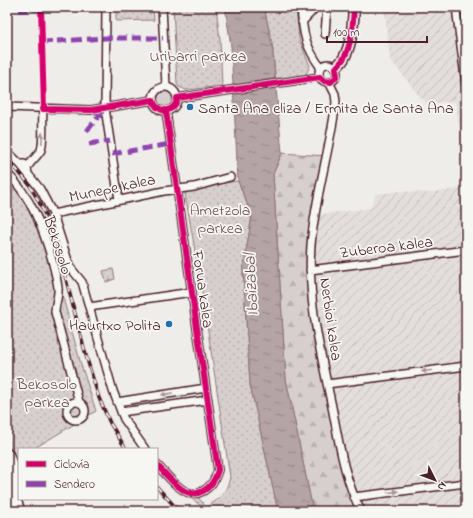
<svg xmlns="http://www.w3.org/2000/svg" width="473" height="518" viewBox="0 0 473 518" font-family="'Indie Flower',sans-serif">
<defs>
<pattern id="industrial-furrows" width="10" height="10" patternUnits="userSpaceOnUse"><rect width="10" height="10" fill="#e3dedc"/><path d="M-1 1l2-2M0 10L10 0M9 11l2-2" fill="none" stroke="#c4bebd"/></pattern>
<pattern id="forest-firs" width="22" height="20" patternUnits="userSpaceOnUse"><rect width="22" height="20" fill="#d7cfce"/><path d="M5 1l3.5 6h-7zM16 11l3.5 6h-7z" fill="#bab1b1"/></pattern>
<pattern id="park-dots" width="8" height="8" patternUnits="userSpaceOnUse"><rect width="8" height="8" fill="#d7cfce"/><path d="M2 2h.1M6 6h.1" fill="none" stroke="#bab1b1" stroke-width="1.8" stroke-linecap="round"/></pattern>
<pattern id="water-ripples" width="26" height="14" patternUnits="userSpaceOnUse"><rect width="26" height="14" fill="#b4a4a5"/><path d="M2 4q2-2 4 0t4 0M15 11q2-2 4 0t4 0" fill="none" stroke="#948587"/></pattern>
</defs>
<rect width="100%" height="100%" fill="#efedea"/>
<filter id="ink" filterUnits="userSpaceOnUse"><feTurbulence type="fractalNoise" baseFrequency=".025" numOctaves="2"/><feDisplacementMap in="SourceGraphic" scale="8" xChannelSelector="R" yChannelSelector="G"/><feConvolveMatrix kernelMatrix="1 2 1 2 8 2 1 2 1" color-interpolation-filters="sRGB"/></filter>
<g filter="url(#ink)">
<path fill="url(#industrial-furrows)" d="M384 7H466V181L456 102 427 103 420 97 390 59Z
M466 188V511H361L354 497 312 303 315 215 370 208 376 194 401 191 428 193Z"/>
<path fill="#d7cfce" stroke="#90777c" d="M157 99a8 8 0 1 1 16 0a8 8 0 1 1-16 0Z"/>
<path fill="url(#forest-firs)" stroke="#90777c" d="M282 153 327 156 315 215 310 270 327 384 354 497 361 511H313L286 379 273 174Z"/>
<path fill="url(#park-dots)" stroke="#90777c" d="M116 7H153L154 20 116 21Z
M173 7H216L220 39 222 86 186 90 179 87 177 84Z
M264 7H296L299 39 310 66 305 76 276 83 272 44Z
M7 169 24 187 51 253 80 361 96 411 33 449H19V458L15 460 7 439Z
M238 181 252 216 243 270 250 384 278 511H208L188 496H197L206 507C219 500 227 492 230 477L202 291 184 188Z
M113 269 115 279 106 282 103 271Z"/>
<path fill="url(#water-ripples)" stroke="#8a6f74" d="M225 7H264L272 44 282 153 273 174 286 379 313 511H278L250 384 243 270 252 216 238 181 231 46Z"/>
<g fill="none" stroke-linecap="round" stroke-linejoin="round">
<defs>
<path id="street" d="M106 7 105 108 119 200
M162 7 166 86
M301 7C303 34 305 46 321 68
M456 7 466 85
M302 22 316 7
M325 34 327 7
M319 73a9 9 0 1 1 18 0a9 9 0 1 1-18 0Z
M329 82 335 94 336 102C330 150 315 197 311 245 307 300 321 354 332 407 339 442 344 479 361 511
M153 99a12 12 0 1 1 24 0a12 12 0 1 1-24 0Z
M177 98 320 77
M7 107 91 110 153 100
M7 151 20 164H24
M20 164 40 189 53 214 70 267 82 282 113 391 124 419 145 449
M7 173C31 196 43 229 52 260 54 269 57 278 58 288 59 295 55 304 55 312L79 402
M28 174 27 168C31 161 37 157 41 150 44 143 42 118 43 109
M53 214 164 191 194 187 230 177
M310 270 466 250
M89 307 192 292
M327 384 466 366
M67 411a9 9 0 1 1 18 0a9 9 0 1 1-18 0Z
M117 402 206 388
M121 412 208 400
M157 465C164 472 171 481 179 487 197 502 213 488 218 470L197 328 166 111
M354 497 466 483"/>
<path id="secondary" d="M336 68C338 65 342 62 344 58 352 43 353 24 354 7"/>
<path id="highway" d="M7 456 19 489
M7 483 18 511"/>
</defs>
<use href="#street" stroke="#4a1f2b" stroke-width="10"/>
<use href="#secondary" stroke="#4a1f2b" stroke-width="13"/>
<use href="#highway" stroke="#4a1f2b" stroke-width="16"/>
<use href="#street" stroke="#f6f6f2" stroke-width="7"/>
<use href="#secondary" stroke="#f6f6f2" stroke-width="10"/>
<use href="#highway" stroke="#f6f6f2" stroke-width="13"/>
<defs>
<path id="rail" d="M7 158 29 184 40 204 47 219 58 249 87 359 99 398 110 423 126 449
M157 487 179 511"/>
</defs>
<use href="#rail" stroke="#4a1f2b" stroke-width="3.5"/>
<use href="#rail" stroke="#f6f6f2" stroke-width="2" stroke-dasharray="6" stroke-linecap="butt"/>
<path stroke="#8e44ad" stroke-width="5" stroke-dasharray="10 5" stroke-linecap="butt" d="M40 8 59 7
M19 10 40 9
M42 42 106 38H163
M87 131 105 108
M89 144 110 141
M112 154 171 144"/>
<defs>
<path id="cycleway" d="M41 7 44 109
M43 109 91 110 153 100C157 115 176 113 177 98L320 77 324 81 331 82 337 76 336 68C338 65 342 62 344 58 352 43 353 24 354 7
M157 465C164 472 171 481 179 487 197 502 213 488 218 470L197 328 166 111"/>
</defs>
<use href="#cycleway" stroke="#f6f6f2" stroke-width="8"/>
<use href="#cycleway" stroke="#d6006c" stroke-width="6"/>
</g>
<defs><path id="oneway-solid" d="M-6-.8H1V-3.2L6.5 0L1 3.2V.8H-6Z"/></defs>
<g fill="#a99598">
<use href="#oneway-solid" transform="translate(42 138) rotate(-88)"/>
<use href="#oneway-solid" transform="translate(427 371) rotate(173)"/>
<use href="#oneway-solid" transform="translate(167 394) rotate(171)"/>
<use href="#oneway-solid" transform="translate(393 492) rotate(-7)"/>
</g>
</g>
<g fill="#1f6fb2" stroke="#f6f6f2" stroke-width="1.5">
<circle cx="190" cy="107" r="4"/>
<circle cx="169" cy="324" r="4"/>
</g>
<g text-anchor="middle" stroke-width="3.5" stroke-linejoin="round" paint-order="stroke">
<g font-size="16" fill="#6d4b54" stroke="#f6f6f2">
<text x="198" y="61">Uribarri parkea</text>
<text x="220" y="215">Ametzola<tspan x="220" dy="18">parkea</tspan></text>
<text x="47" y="389">Bekosolo<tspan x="47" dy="18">parkea</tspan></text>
</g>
<g font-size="16" fill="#4a1f2b" stroke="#f6f6f2" text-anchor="start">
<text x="198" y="113">Santa Ana eliza / Ermita de Santa Ana</text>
<text x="161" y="330" text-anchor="end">Haurtxo Polita</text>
</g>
<g font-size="16" fill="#4a1f2b" stroke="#f6f6f2">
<text transform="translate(112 187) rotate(-12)" y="6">Munepe kalea</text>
<text transform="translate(59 245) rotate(72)" y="6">Bekosolo</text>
<text transform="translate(386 246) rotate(-7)" y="6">Zuberoa kalea</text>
<text transform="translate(204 289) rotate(82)" y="6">Forua kalea</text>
<text transform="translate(332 319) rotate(82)" y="6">Nerbioi kalea</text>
</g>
<g font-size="17" font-style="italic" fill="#6f4e56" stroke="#f6f6f2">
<text transform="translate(250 285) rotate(-93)" y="6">Ibaizabal</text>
</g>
</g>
<rect width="473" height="518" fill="none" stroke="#f6f6f2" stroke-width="24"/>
<rect x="12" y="12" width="449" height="494" fill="none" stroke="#4a1f2b" stroke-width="1.5" filter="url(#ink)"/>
<rect x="18" y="448" width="140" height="52" fill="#f6f6f2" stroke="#b1a0a2"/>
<rect x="26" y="461" width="20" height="6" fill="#d6006c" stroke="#b1a0a2"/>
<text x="54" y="468" font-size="12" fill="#4a1f2b">Ciclovía</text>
<rect x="26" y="481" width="20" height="6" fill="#8e44ad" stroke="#b1a0a2"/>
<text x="54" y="488" font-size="12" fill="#4a1f2b">Sendero</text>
<g transform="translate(435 480) rotate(132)" stroke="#f6f6f2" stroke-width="3" paint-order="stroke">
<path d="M0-3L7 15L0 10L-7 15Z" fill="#4a1f2b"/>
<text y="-6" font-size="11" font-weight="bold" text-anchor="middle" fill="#4a1f2b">N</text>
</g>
<path d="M327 36v6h100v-6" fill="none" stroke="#4a1f2b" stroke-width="2"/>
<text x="333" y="36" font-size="12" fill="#4a1f2b" stroke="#f6f6f2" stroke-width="3" paint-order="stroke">100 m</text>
</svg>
